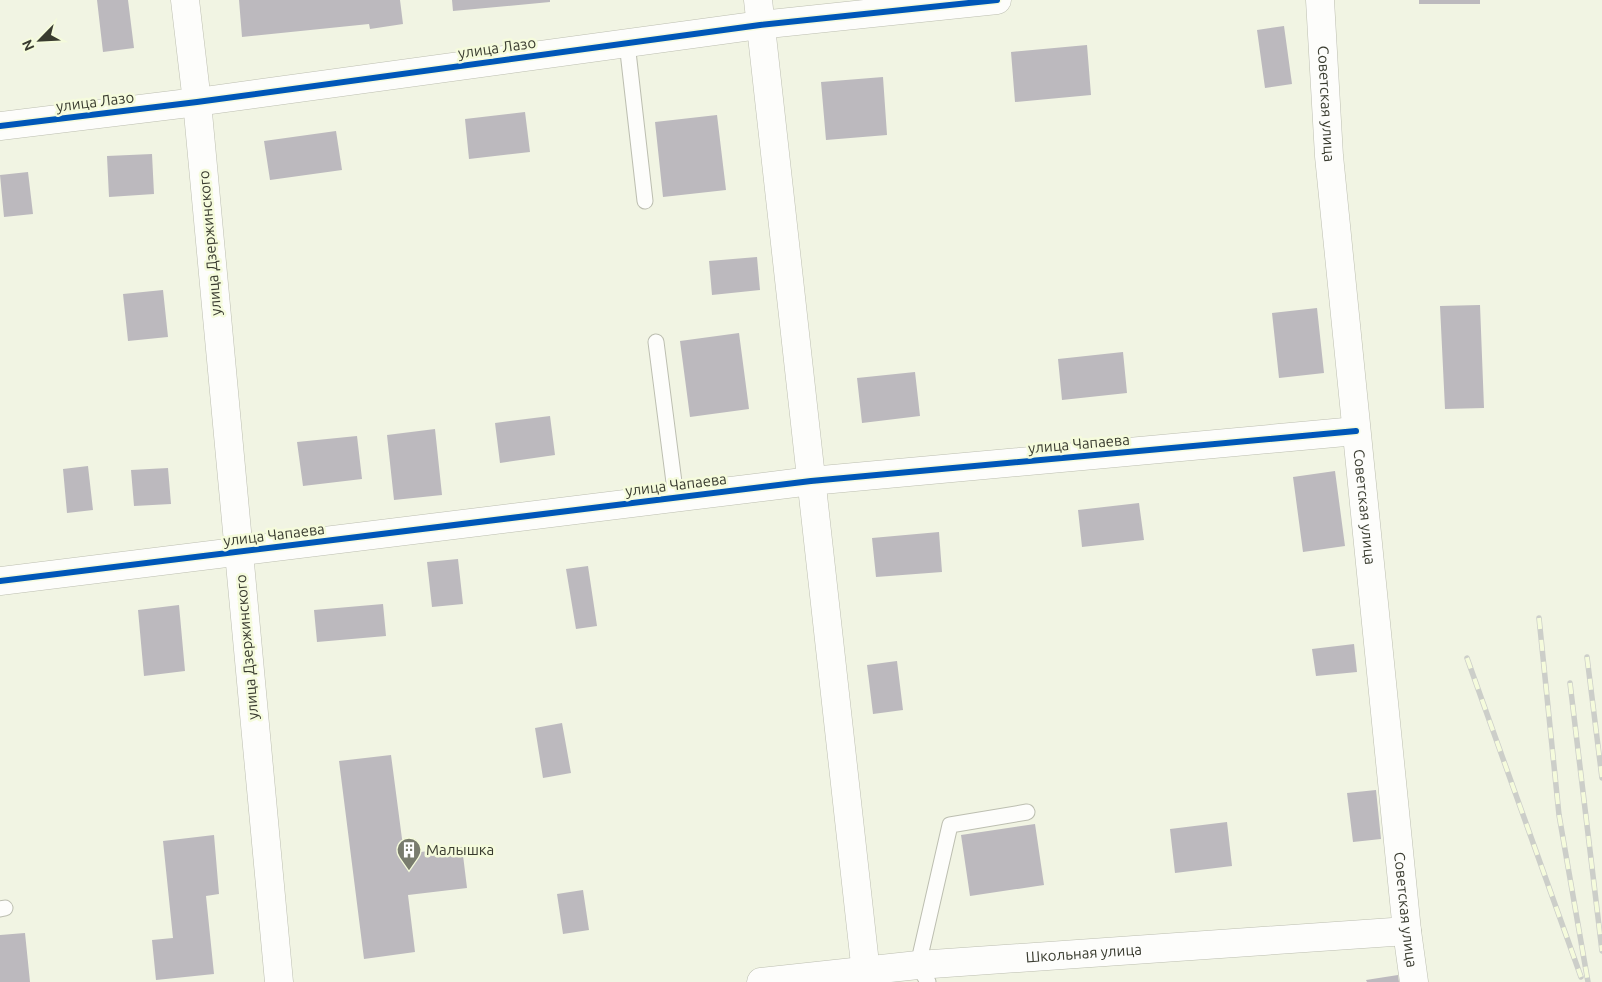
<svg xmlns="http://www.w3.org/2000/svg" width="1602" height="982" viewBox="0 0 1602 982" font-family="Ubuntu,sans-serif">
<rect width="100%" height="100%" fill="#f1f4e3"/>
<path fill="#bcb9be" d="M97 0H128L134 48 103 52Z
M239 0H400L403 24 370 29 369 24 242 37Z
M452 0H550V2L453 11Z
M1419 0H1480V4H1419Z
M1284 26 1292 84 1265 88 1257 30Z
M1087 45 1091 95 1015 102 1011 52Z
M883 77 887 135 826 140 821 82Z
M525 112 530 152 469 159 465 119Z
M717 115 726 190 663 197 655 122Z
M336 131 342 170 270 180 264 141Z
M152 154 154 194 109 197 107 156Z
M28 172 33 214 4 217 0 175Z
M757 257 760 290 712 295 709 261Z
M163 290 168 337 128 341 123 294Z
M1480 305 1484 408 1445 409 1440 306Z
M1317 308 1324 373 1279 378 1272 313Z
M739 333 749 409 690 417 680 341Z
M1123 352 1127 393 1062 400 1058 359Z
M915 372 920 416 862 423 857 378Z
M550 416 555 455 500 463 495 423Z
M435 429 442 495 394 500 387 435Z
M357 436 362 479 303 486 297 442Z
M88 466 93 510 67 513 63 469Z
M168 468 171 504 134 506 131 470Z
M1335 471 1345 546 1303 552 1293 477Z
M1139 503 1144 540 1082 547 1078 510Z
M939 532 942 572 876 577 872 538Z
M458 559 463 604 432 607 427 562Z
M588 566 597 626 576 629 566 569Z
M383 604 386 636 317 642 314 610Z
M179 605 185 671 144 676 138 610Z
M1354 644 1357 672 1316 676 1312 649Z
M897 661 903 710 873 714 867 665Z
M562 723 571 773 543 778 535 728Z
M391 755 404 854 462 847 467 888 408 895 415 952 364 959 339 761Z
M1376 790 1381 839 1353 842 1347 793Z
M1227 822 1232 866 1175 873 1170 829Z
M1035 824 1044 885 970 896 961 835Z
M214 835 219 894 206 896 214 974 156 980 152 940 173 938 163 841Z
M583 890 589 930 563 934 557 894Z
M25 933 30 982H0V935Z
M1398 975 1399 982H1367L1366 980Z"/>
<g fill="none" stroke-linecap="round" stroke-linejoin="round">
<defs>
<path id="lane" d="M627 43 645 201
M656 342 676 498
M0 909 5 908
M928 982 918 965 950 825 1027 812"/>
<g id="street">
<path d="M758 0 867 982"/>
<path d="M0 126 197 102 185 0"/>
<path d="M0 581 811 481 1356 431"/>
<path id="s1" d="M761 982 918 965 1407 931"/>
</g>
<g id="secondary">
<path id="s2" d="M1320 0 1329 156 1407 931 1414 982"/>
<path d="M279 982 197 102 760 25 997 0"/>
</g>
</defs>
<use href="#lane" stroke="#bcbeb0" stroke-width="17"/>
<use href="#street" stroke="#bcbeb0" stroke-width="29"/>
<use href="#secondary" stroke="#bcbeb0" stroke-width="29"/>
<use href="#lane" stroke="#fdfdfb" stroke-width="15"/>
<use href="#street" stroke="#fdfdfb" stroke-width="28"/>
<use href="#secondary" stroke="#fdfdfb" stroke-width="28"/>
<defs>
<path id="rail" d="M1539 618 1559 815 1588 982
M1587 657 1602 778
M1467 658 1581 977
M1570 683 1602 951"/>
</defs>
<use href="#rail" stroke="#cccec9" stroke-width="5.5"/>
<use href="#rail" stroke="#f5fbdc" stroke-width="4" stroke-dasharray="11" stroke-linecap="butt"/>
<defs>
<path id="cycleway" d="M0 126 197 102 760 25 997 0
M0 581 811 481 1356 431"/>
</defs>
<use href="#cycleway" stroke="#f5fbdc" stroke-width="9"/>
<use href="#cycleway" stroke="#0057b8" stroke-width="6"/>
</g>
<defs>
<symbol id="building-pin" viewBox="-11 -11 22 30"><path d="M0 17L-7.5 6A9.5 9.5 0 1 1 7.5 6Z" fill="#797c6e" stroke="#f5fbdc"/><path d="M-4-6H4V6H1V3H-1V6H-4ZM-2.5-4.3h1.7v1.8h-1.7ZM.8-4.3h1.7v1.8H.8ZM-2.5-1h1.7V.8h-1.7ZM.8-1h1.7V.8H.8Z" fill="#fff"/></symbol>
</defs>
<g fill-rule="evenodd">
<use href="#building-pin" x="395" y="836" width="28" height="38"/>
</g>
<g text-anchor="middle" stroke-width="5" stroke-linejoin="round" paint-order="stroke">
<g font-size="15" fill="#393b2f" stroke="#f5fbdc">
<text transform="translate(497 48) rotate(-8)" y="5">улица Лазо</text>
<text transform="translate(95 102) rotate(-7)" y="5">улица Лазо</text>
<text dy="5" stroke="none"><textPath href="#s2" startOffset="104">Советская улица</textPath></text>
<text transform="translate(210 243) rotate(-95)" y="5">улица Дзержинского</text>
<text transform="translate(1079 444) rotate(-5)" y="5">улица Чапаева</text>
<text transform="translate(676 485) rotate(-7)" y="5">улица Чапаева</text>
<text dy="5" stroke="none"><textPath href="#s2" startOffset="509">Советская улица</textPath></text>
<text transform="translate(274 535) rotate(-7)" y="5">улица Чапаева</text>
<text transform="translate(247 647) rotate(-95)" y="5">улица Дзержинского</text>
<text dy="5" stroke="none"><textPath href="#s2" startOffset="914">Советская улица</textPath></text>
<text dy="5" stroke="none"><textPath href="#s1" startOffset="324">Школьная улица</textPath></text>
</g>
<g font-size="15" fill="#393b2f" stroke="#f5fbdc" text-anchor="start">
<text x="426" y="855">Малышка</text>
</g>
</g>
<g transform="translate(40 40) rotate(246)" stroke="#f5fbdc" stroke-width="4" paint-order="stroke">
<path d="M0-4L9 19L0 12L-9 19Z" fill="#393b2f"/>
<text y="-8" font-size="14" font-weight="bold" text-anchor="middle" fill="#393b2f">N</text>
</g>
</svg>
